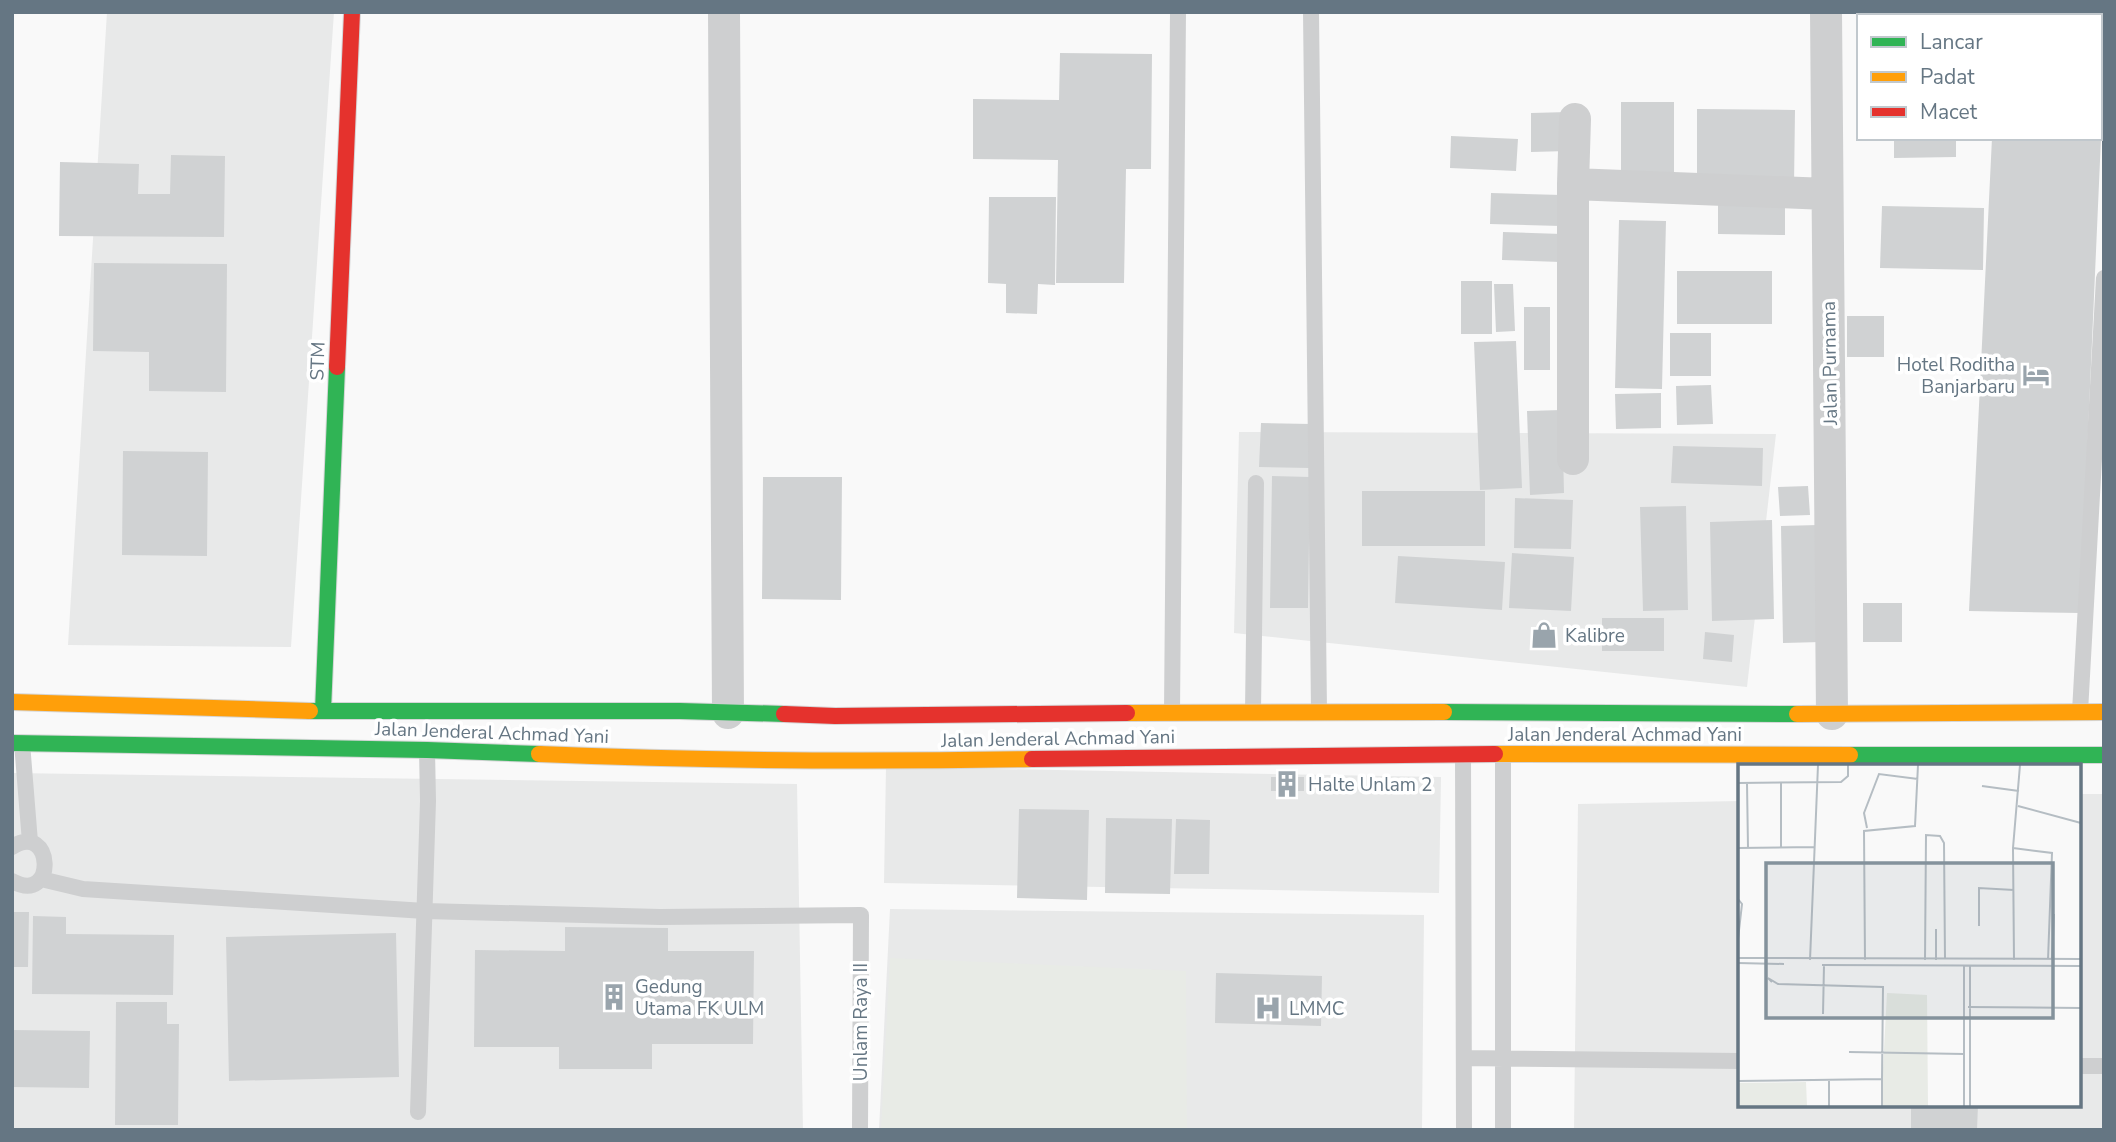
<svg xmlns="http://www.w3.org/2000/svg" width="2116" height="1142" viewBox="0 0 2116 1142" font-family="'Nunito Sans',sans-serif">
<rect width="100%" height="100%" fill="#f9f9f9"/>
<path fill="#e8e9e9" d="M107 12H334L291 647 68 645Z
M1239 432 1776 434 1747 687 1234 633Z
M886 767 1441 777 1439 893 884 883Z
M12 773 797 784 803 1130H12Z
M2079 794H2104V1130H1574L1578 804 1740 801V1105H2079Z
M890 909 1424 915 1422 1130H879Z"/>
<path fill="#e8ebe6" d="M890 958 1186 971 1187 1130H881Z"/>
<path fill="#d0d2d3" d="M1060 53 1152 54 1151 169H1126L1124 283H1056L1058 160 973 159V99L1059 100Z
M1621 102H1674V177H1621Z
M1697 109 1795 110 1794 186 1697 185Z
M1568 112V151L1531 152V113Z
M1451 136 1518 139 1516 171 1450 168Z
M1894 138H1956V157L1894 158Z
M1992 138H2101L2080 613 1969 611Z
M171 155 225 156 224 237 59 236 60 162 139 164 138 194H170Z
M1491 193 1562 195 1561 226 1490 224Z
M989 197H1056L1055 285 1038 284 1037 314 1006 313V284L988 283Z
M1718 201 1785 202V235L1718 234Z
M1882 206 1984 208 1983 270 1880 268Z
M1619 220 1666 221 1662 389 1615 388Z
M1503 232 1562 234 1561 262 1502 260Z
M94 263 227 264 226 392 149 391V352L93 351Z
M1677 271H1772V324H1677Z
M1461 281H1492V334H1461Z
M1494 284H1513L1515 331 1496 332Z
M1524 307H1550V370H1524Z
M1847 316H1884V357H1847Z
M1670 333H1711V376H1670Z
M1516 341 1522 488 1480 490 1474 342Z
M1711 385 1713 424 1677 425 1676 386Z
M1661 393V428L1616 429 1615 394Z
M1562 410 1564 493 1530 495 1527 411Z
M1261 423 1311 424 1310 468 1259 467Z
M1673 446 1763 448 1762 486 1671 483Z
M123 451 208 452 207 556 122 555Z
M1272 476 1310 477 1308 608H1270Z
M763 477H842L841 600 762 599Z
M1808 486 1810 515 1780 516 1778 487Z
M1362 491H1485V546H1362Z
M1515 498 1573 500 1571 549 1514 548Z
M1686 506 1688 610 1643 611 1640 507Z
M1772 520 1774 619 1712 621 1710 522Z
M1818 525 1821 642 1783 643 1781 526Z
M1512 553 1574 557 1571 611 1509 608Z
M1398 556 1505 562 1502 610 1395 603Z
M1863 603H1902V642H1863Z
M1602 618H1664V651H1602Z
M1705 632 1734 635 1732 662 1703 659Z
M1271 777H1304V791H1271Z
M1019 809 1089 810 1087 900 1017 898Z
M1106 818 1172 819 1170 894 1105 893Z
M1176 819 1210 820 1209 874H1174Z
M12 912H29L28 967H12Z
M33 916 66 917V934L174 935 173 995 32 994Z
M565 927 668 928V951H754L753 1044H652V1069H559V1047H474L475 950 565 951Z
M396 933 399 1077 229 1081 226 937Z
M1216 973 1322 976 1321 1026 1215 1023Z
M116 1002H167V1024H179L178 1125H115Z
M12 1030 90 1031 89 1088 12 1087Z
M1911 1105H1978L1977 1130H1911Z"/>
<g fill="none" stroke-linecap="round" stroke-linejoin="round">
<defs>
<path id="fast" d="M310 711H680L784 714
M323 711 337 367
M1444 712 1797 714
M12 743 427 750 539 754
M1850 755H2104"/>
<path id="slow" d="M12 702 310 711
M1127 713 1444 712
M1797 714 2104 712
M539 754C704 761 867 762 1032 759
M1495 754 1850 755"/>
<path id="jam" d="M337 367 352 12
M784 714 835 716 1127 713
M1032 759 1495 754"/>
</defs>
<use href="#fast" stroke="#d5d6d7" stroke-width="18"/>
<use href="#slow" stroke="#d5d6d7" stroke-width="18"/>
<use href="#jam" stroke="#d5d6d7" stroke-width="18"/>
<path stroke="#cecfd0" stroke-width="16" d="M1311 12 1319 711
M1253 711 1256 483
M1172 712 1178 12
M2080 712 2104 278
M22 743 30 842
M1463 754 1464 1130
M1503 754V1130
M12 847C53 820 58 906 12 881
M41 879 83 889 425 911 660 917 861 915 860 1130
M1464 1058 1740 1061
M2079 1066H2104
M418 1112 428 801 427 750"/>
<path stroke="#cecfd0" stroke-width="32" d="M724 12 728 713
M1826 12 1832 714
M1573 184 1575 119
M1573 459V184L1827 194"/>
<use href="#fast" stroke="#30b455" stroke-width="16"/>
<use href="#slow" stroke="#ff9f0a" stroke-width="16"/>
<use href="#jam" stroke="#e5322d" stroke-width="16"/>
</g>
<defs>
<symbol id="hotel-bare" viewBox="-9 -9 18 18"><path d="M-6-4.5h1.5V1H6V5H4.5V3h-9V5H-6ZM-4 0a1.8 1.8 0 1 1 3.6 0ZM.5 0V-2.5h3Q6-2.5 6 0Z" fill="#99a4ac" stroke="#fff" stroke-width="2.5" paint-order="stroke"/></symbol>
<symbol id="shop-bare" viewBox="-9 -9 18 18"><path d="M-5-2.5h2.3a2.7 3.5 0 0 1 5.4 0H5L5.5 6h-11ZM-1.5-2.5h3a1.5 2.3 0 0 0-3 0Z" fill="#99a4ac" stroke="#fff" stroke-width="2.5" paint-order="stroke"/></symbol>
<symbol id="building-bare" viewBox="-9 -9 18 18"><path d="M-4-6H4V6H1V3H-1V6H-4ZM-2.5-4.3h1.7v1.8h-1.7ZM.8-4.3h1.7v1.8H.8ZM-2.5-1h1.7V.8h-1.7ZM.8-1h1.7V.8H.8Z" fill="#99a4ac" stroke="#fff" stroke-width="2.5" paint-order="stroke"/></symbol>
<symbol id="hospital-bare" viewBox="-9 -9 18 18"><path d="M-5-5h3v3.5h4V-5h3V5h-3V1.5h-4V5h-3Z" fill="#99a4ac" stroke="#fff" stroke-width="2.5" paint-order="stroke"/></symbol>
</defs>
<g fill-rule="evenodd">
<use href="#hotel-bare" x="2017" y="356" width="38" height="38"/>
<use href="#shop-bare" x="1525" y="616" width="38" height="38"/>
<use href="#building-bare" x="1268" y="765" width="38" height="38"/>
<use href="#building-bare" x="595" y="978" width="38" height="38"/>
<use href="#hospital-bare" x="1249" y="989" width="38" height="38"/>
</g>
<g text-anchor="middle" stroke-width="7" stroke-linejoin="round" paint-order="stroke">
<g font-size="19" fill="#657683" stroke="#fff">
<text transform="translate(317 361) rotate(-88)" y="7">STM</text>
<text transform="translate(1829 363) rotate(-91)" y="7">Jalan Purnama</text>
<text transform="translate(492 732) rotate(2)" y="7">Jalan Jenderal Achmad Yani</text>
<text x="1625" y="741">Jalan Jenderal Achmad Yani</text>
<text transform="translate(1058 738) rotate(-1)" y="7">Jalan Jenderal Achmad Yani</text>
<text transform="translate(860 1022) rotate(-90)" y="7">Unlam Raya II</text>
</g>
<g font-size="19" fill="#657683" stroke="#fff" text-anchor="start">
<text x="2015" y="371" text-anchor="end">Hotel Roditha<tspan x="2015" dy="22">Banjarbaru</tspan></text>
<text x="1565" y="642">Kalibre</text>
<text x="1308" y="791">Halte Unlam 2</text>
<text x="635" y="993">Gedung<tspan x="635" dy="22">Utama FK ULM</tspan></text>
<text x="1289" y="1015">LMMC</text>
</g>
</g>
<g transform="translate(1738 764)">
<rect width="343" height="343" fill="#f9f9f9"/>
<path d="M149 229 189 231 190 342H143ZM68 318 69 342H0V319Z" fill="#e8ebe6"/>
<path fill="none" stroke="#b5bdc3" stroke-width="2" d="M0 19 103 18 110 12V1M9 19 10 84M244 22 281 27M280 42 343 59M129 64 126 49 141 10 180 15M43 83V18M0 84 77 83M275 84 314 89 310 196M0 135 4 140 0 175M241 162V124L276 126M0 194 343 195M72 196 80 1M127 196 126 67 177 62 180 1M187 196 188 71 202 72 206 79 207 195M198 196V165M276 196 275 84 282 1M314 196 316 150M0 199 46 200M84 201 343 202M230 243 343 244M85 250 86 201M111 288 226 290M0 317 144 315 145 223 40 220 30 214 34 218M91 342V315M144 342V315M226 342V202M232 342V202"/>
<path fill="#84929c" fill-opacity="0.15" stroke="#84929c" stroke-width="3.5" d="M28 99H315V254H28Z"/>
<rect width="343" height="343" fill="none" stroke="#657683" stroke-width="3.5"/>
</g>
<rect width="2116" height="1142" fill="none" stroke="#657683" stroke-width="28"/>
<rect x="1857" y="14" width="245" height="126" fill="#ffffff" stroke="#c1c8cd" stroke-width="2"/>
<rect x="1871" y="37" width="35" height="10" fill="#30b455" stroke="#c1c8cd" stroke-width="2"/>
<text x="1920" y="49" font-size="21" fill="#657683">Lancar</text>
<rect x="1871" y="72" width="35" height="10" fill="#ff9f0a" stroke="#c1c8cd" stroke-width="2"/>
<text x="1920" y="84" font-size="21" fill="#657683">Padat</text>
<rect x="1871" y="107" width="35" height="10" fill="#e5322d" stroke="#c1c8cd" stroke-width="2"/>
<text x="1920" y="119" font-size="21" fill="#657683">Macet</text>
</svg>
